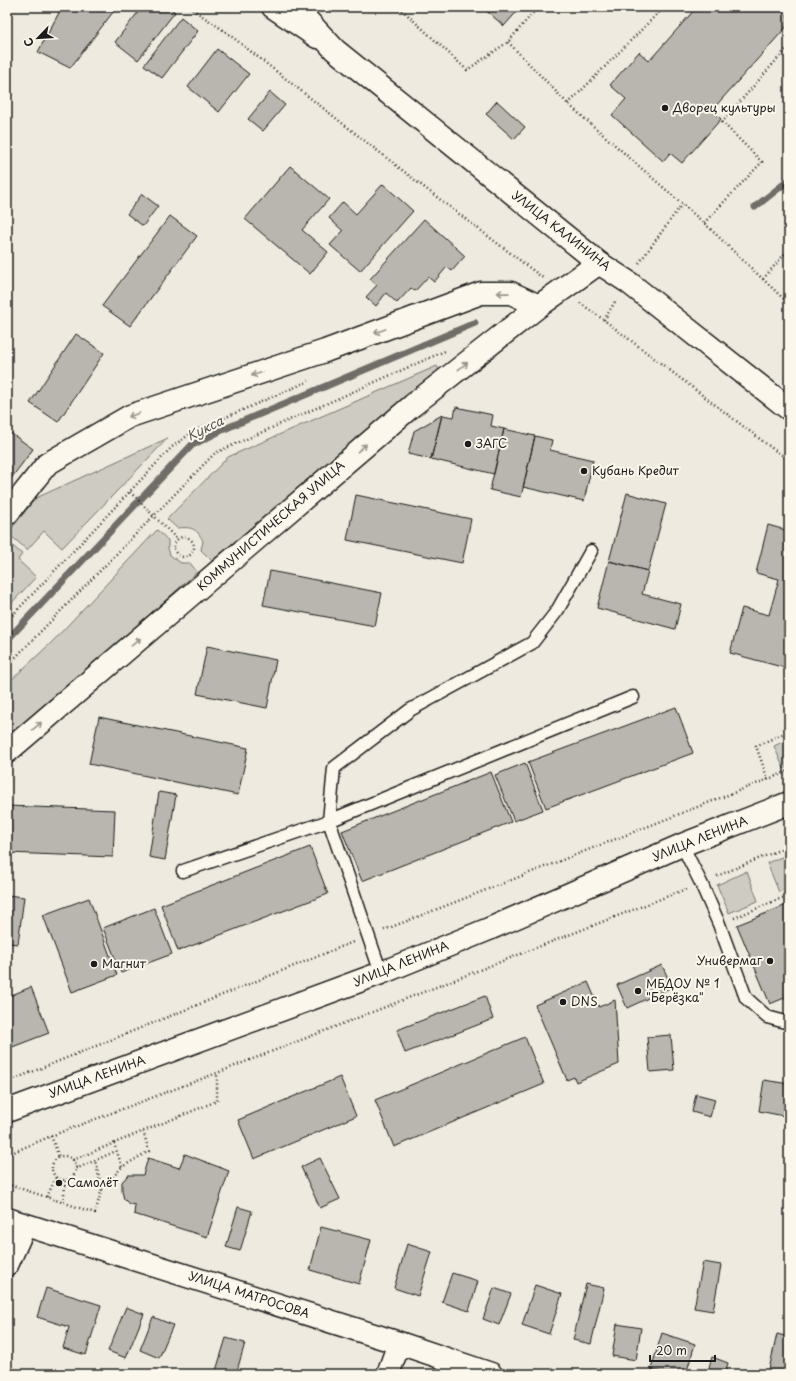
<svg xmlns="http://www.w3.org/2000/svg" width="796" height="1381" viewBox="0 0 796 1381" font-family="'Playpen Sans',sans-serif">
<rect width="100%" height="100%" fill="#eeeadf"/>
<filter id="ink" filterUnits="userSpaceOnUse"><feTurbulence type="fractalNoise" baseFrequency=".025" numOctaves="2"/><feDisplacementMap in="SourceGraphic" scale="8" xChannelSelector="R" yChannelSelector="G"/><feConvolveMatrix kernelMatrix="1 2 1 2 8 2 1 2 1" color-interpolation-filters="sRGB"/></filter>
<g filter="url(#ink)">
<path fill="#ceccc2" stroke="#75746f" d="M437 366 439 370 212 561 201 550 203 541C196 527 191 527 177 528L167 519 228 457Z
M168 438 62 548 44 531 27 550 8 533 36 498Z
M157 530 168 540V548L170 555 181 563H190L197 572 7 743V684L53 641Z
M7 541 22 554 18 560 36 577 7 608Z
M789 739V766L784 769 774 746Z
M789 854V888L779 892 767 863Z
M747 871 758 901 729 913 717 885Z"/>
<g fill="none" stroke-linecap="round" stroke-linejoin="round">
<path stroke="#6f6d69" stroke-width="7" d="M755 207 789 180
M7 640 192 445 222 430 475 323"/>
</g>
<path fill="#b9b6af" stroke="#1c1c1c" d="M62 7H117L70 68 38 52Z
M142 7H169L175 12 138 60 115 42Z
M482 7H521L504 26Z
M697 7H777L789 17V24L712 110 721 119 682 163 670 153 663 161 612 115 626 99 610 85 639 52 649 61Z
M181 17 198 31 162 78 144 65Z
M217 49 249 74 219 112 188 87Z
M270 92 285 105 263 131 248 119Z
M497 101 525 127 514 139 486 114Z
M290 166 329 199 302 230 328 252 310 274 245 219Z
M383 184 413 211 360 271 330 245 343 231 329 218 343 202 356 214Z
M142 194 158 206 143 226 127 214Z
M170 216 197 236 130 326 102 306Z
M424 219 465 256 452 271 447 267 434 282 428 277 415 291 411 288 397 303 386 293 376 306 366 297 377 285 370 279Z
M76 334 104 353 58 422 30 403Z
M456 407 493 415 491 426 504 429 494 474 431 459 442 415 454 417Z
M442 415 431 459 408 454 414 431Z
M504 429 535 436 521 497 490 490Z
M8 431 33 449 7 484V433Z
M535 436 552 440 550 450 593 460 584 501 523 487Z
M627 493 666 504 648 571 609 561Z
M356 495 471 519 462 563 347 540Z
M768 525 789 531V669L730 653 742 608 769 615 779 579 756 573Z
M609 561 648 571 642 594 681 604 675 629 597 608Z
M270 571 382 593 375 626 263 605Z
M207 646 276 660 267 708 197 694Z
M676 707 693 753 546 808 528 762Z
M99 717 248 748 238 795 89 764Z
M525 763 543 810 514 821 495 775Z
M491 772 511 822 362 881 342 831Z
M159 792 176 795 165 860 149 857Z
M7 806 115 810 113 857 7 853Z
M310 847 328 894 178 951 161 905Z
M7 895 24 897 18 944 7 943Z
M89 898 117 975 72 992 43 915Z
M789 904V996L770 1004 737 925Z
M154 908 172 954 121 973 103 928Z
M662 965 672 987 627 1008 617 985Z
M588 982 599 1007 615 1000 619 1064 576 1082 574 1077 567 1080 535 1005Z
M31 987 49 1033 7 1049V997Z
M485 996 493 1019 405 1053 397 1030Z
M671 1035 674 1070 650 1072 647 1037Z
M525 1037 544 1084 394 1147 375 1100Z
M340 1077 356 1116 254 1159 238 1120Z
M764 1080 789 1084V1117L759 1111Z
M696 1094 715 1099 710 1117 692 1112Z
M185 1154 229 1171 207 1237 134 1214 135 1205 129 1204 124 1199 122 1191V1182L128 1175H143L148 1158 179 1168Z
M320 1158 340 1199 320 1208 301 1167Z
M238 1207 252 1211 240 1251 226 1247Z
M321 1227 371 1240 359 1284 310 1270Z
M407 1244 432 1252 418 1296 394 1288Z
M703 1262 721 1265 713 1311 694 1308Z
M452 1273 478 1281 469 1311 442 1302Z
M586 1284 604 1288 591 1344 573 1340Z
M535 1285 562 1294 549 1334 522 1325Z
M46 1288 101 1305 86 1355 63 1348 69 1327 37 1317Z
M494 1288 511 1294 499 1325 483 1319Z
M126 1307 144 1314 126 1358 108 1351Z
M153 1317 173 1325 159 1358 140 1350Z
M617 1324 641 1328 636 1360 612 1356Z
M662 1333 695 1344 686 1374H666L651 1369Z
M777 1334 789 1337V1374H768Z
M226 1338 245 1343 236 1374H215Z
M712 1357 728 1363 725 1374H707Z
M285 1369 301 1374H284Z"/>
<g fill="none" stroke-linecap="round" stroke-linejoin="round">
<defs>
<path id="service" d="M682 845 701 883 719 924 746 998 767 1017 789 1023
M183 871 329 821 633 697
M381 973 329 821 334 768 410 710 532 643 557 611 591 551"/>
<path id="minor" d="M273 7 317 37
M7 514 47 464 130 416 325 351 481 293H511L539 306
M7 752 413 405 539 306 599 263
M7 1265 25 1225
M388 1374 399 1343"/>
<path id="tertiary" d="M295 7 335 50 599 263 628 282 789 409
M7 1111 381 973 489 929 682 845 789 803
M7 1219 399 1343 491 1374"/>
</defs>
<use href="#service" stroke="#1c1c1c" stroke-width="15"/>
<use href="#minor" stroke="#1c1c1c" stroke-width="25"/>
<use href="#tertiary" stroke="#1c1c1c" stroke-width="25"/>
<path stroke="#1c1c1c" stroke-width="2.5" stroke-dasharray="1 3" stroke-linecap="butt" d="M189 7 226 32 425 188 543 278
M399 7 467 70 508 42 538 7
M508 42 568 104 704 223 789 304
M568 104 664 7
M704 223 762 162 722 122 789 46
M639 263 682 204
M763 279 789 249
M580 303 604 320 773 449 789 460
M604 320 616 300
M130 492 177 539
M174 547a10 10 0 1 1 20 0a10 10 0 1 1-20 0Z
M7 621 172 447 194 431 309 381
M7 666 215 453 445 351
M768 780 756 746 789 731
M717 876 789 846
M734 918 789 895
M384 930 789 771
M7 1082 353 942
M51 1136 59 1157
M114 1143 122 1167 149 1151 143 1131
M7 1155 51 1136 217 1073 686 889
M52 1168a12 12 0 1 1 24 0a12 12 0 1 1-24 0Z
M73 1160 217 1101V1073
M76 1169 116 1151
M7 1184 95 1213 102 1189 95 1161
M102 1189 122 1167
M47 1197 56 1177
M63 1202 66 1180"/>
<use href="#service" stroke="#fbf7ec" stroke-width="12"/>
<use href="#minor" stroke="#fbf7ec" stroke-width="22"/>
<use href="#tertiary" stroke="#fbf7ec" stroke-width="22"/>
</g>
<defs><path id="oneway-shaft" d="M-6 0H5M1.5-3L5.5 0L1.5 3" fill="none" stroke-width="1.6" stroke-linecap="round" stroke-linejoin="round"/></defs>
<g stroke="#97948e">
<use href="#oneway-shaft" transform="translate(503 293) rotate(-179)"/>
<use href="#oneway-shaft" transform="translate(380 331) rotate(160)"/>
<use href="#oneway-shaft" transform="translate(463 366) rotate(-38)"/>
<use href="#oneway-shaft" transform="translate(257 374) rotate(162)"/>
<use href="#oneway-shaft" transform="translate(134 415) rotate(159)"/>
<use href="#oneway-shaft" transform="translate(362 448) rotate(-41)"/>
<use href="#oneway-shaft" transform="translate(136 642) rotate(-40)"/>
<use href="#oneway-shaft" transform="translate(37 726) rotate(-40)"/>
</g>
</g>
<g fill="#1c1c1c" stroke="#fbf7ec" stroke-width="1.5">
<circle cx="665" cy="108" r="4"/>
<circle cx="468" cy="444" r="4"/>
<circle cx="584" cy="471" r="4"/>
<circle cx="770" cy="961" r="4"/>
<circle cx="94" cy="964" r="4"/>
<circle cx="638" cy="991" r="4"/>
<circle cx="563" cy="1002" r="4"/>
<circle cx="59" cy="1183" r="4"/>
</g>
<g text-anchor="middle" stroke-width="4" stroke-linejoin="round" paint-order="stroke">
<g font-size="12" fill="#1c1c1c" stroke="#fbf7ec" text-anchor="start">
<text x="673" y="112">Дворец культуры</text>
<text x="476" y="448">ЗАГС</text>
<text x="592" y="475">Кубань Кредит</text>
<text x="762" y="965" text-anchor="end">Универмаг</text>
<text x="102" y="968">Магнит</text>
<text x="646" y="988">МБДОУ № 1<tspan x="646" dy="14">"Берёзка"</tspan></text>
<text x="571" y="1006">DNS</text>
<text x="67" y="1187">Самолёт</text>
</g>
<g font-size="12" fill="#1c1c1c" stroke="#fbf7ec">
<text transform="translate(561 231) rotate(38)" y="4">УЛИЦА КАЛИНИНА</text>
<text transform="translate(271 526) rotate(-41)" y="4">КОММУНИСТИЧЕСКАЯ УЛИЦА</text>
<text transform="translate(700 839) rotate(-22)" y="4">УЛИЦА ЛЕНИНА</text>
<text transform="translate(401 964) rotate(-22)" y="4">УЛИЦА ЛЕНИНА</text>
<text transform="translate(97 1077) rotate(-20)" y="4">УЛИЦА ЛЕНИНА</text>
<text transform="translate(249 1295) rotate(18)" y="4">УЛИЦА МАТРОСОВА</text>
</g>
<g font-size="13" font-style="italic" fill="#5a5956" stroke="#fbf7ec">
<text transform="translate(205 428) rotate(-26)" y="5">Кукса</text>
</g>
</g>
<rect width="796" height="1381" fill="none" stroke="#fbf7ec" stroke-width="24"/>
<rect x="12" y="12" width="772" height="1357" fill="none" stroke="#1c1c1c" stroke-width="1.5" filter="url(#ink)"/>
<g transform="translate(38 38) rotate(245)" stroke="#fbf7ec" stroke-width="3" paint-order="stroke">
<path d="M0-3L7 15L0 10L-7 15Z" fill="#1c1c1c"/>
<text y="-6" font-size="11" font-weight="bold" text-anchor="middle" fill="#1c1c1c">С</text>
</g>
<path d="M650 1355v6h65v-6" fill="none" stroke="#1c1c1c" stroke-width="2"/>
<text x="656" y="1355" font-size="12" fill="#1c1c1c" stroke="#fbf7ec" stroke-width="3" paint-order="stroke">20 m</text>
</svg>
